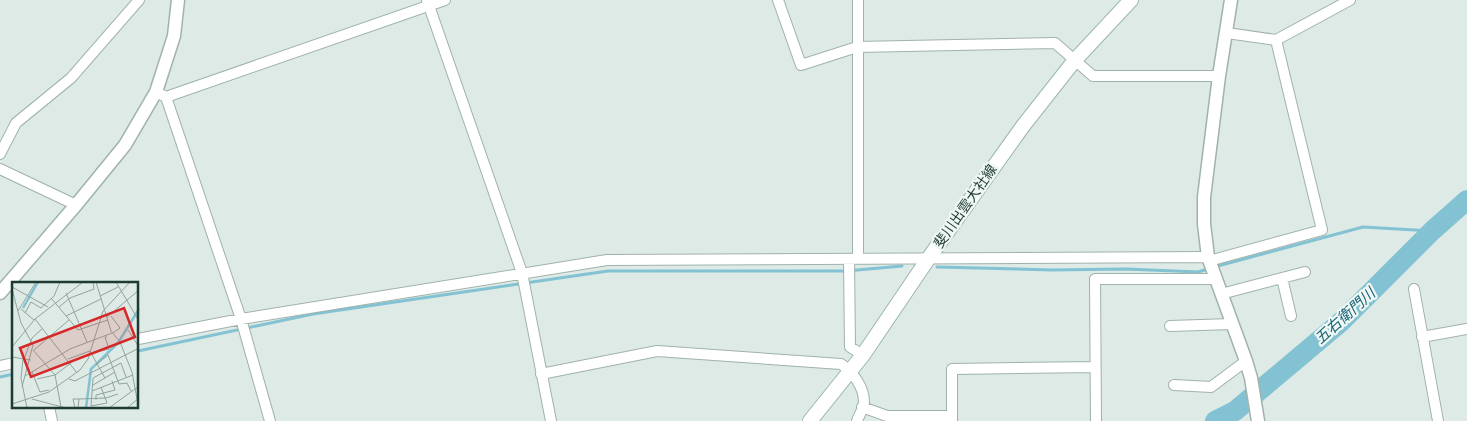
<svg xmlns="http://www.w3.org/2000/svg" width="1467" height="421" viewBox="0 0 1467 421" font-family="Mulish,'Noto Sans JP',sans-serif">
<rect width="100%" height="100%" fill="#ddeae5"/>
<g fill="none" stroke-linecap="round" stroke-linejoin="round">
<path stroke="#82c2d3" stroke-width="3" d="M937 267 1052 270 1126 269 1198 272 1208 269
M1214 267 1363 227 1432 231
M138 351 313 314 608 271H846L902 266
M0 377 14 374"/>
<path stroke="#82c2d3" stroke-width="20" d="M1215 421 1235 411 1342 321 1432 231 1467 200"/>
<defs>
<path id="minor" d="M427 0 522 273 551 421
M778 0 801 65 857 47 1055 43 1093 76H1219
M858 0V259
M1227 33 1276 40 1350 0
M156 92 166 97 241 319 270 421
M166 97 445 0
M0 154 16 123 71 78 139 0
M0 169 76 205
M849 259 850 347 863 355
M1209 261 1322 230 1276 40
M1282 278 1291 316
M1414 289 1438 421
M1221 294 1305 272
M1170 326 1232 324
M1422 337 1467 329
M138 339 241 319 607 260 1208 257
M0 366 14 363
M541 374 657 351 841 364C853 372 864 387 864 402 864 408 859 415 857 421
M1174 385 1211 387 1246 361
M49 407 52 421
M862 407 887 416H952V421
M952 416V369L1095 367
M1096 421 1095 279H1215"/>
<path id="tertiary" d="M1231 0 1219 76 1204 197V224L1208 257 1246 361 1251 378 1258 421
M0 293 76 205 125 145 156 92 174 36 178 0"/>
<path id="secondary" d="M810 421 863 355 928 259 1023 126 1075 60 1131 0"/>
</defs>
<use href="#minor" stroke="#a0b2ac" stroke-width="12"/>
<use href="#tertiary" stroke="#a0b2ac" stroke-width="15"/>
<use href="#secondary" stroke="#9cb6ae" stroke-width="16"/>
<use href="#minor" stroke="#fff" stroke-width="10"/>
<use href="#tertiary" stroke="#fff" stroke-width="12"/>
<use href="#secondary" stroke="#fff" stroke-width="14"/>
</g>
<g text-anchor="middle" stroke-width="4.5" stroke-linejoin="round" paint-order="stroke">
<g font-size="14" fill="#1e3a34" stroke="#eef7f3">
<text transform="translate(965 206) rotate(-55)" y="5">斐川出雲大社線</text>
</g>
<g font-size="15" font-style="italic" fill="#176278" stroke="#eef7f3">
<text transform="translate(1345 316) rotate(-42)" y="5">五右衛門川</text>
</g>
</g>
<g transform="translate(12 282)">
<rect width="126" height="126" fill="#ddeae5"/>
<path fill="none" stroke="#82c2d3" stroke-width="2.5" d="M11 26 26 0M74 126 79 87 106 61 127 27"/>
<path fill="none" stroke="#91a49e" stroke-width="1" d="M84 0 99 49 108 60 120 90 125 117M104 0 127 39M0 5 36 25M0 7 9 41 21 63 10 105M54 11 75 60M88 14 106 5M39 16 66 48 96 38M47 25 58 16 82 7 81 0M9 27 22 38M6 29 24 0M13 31 19 20 29 26 42 14 48 0M54 34 89 17M99 34 108 46 101 51M95 35 127 8M23 37 65 91M116 48 127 65M0 65 23 37 71 0M21 68 43 93 49 125M22 68 57 38M80 71 97 67 93 55H95M0 75 19 78M11 77 9 96 15 126M12 77 20 56 31 46M56 77 78 69 93 96M84 83 96 73 107 102 115 101 119 109M20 90 28 110 37 108M13 94 58 67 100 51M25 97 43 93 59 81M57 97 63 99 127 66M81 103 103 90M89 105 95 121 79 124 81 96 109 81 114 95M80 109 121 93M20 117 54 126M84 118V113L103 108 100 99M0 122 37 110 68 88 76 77 91 29 118 0M63 126 61 117H67M66 126 67 117 94 116 106 112M97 126 127 104M115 126 127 116"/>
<path fill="#d62828" fill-opacity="0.15" stroke="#d62828" stroke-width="2.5" d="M112 26 123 55 19 95 8 66Z"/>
<rect width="126" height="126" fill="none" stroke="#1e3a34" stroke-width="2.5"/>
</g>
</svg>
